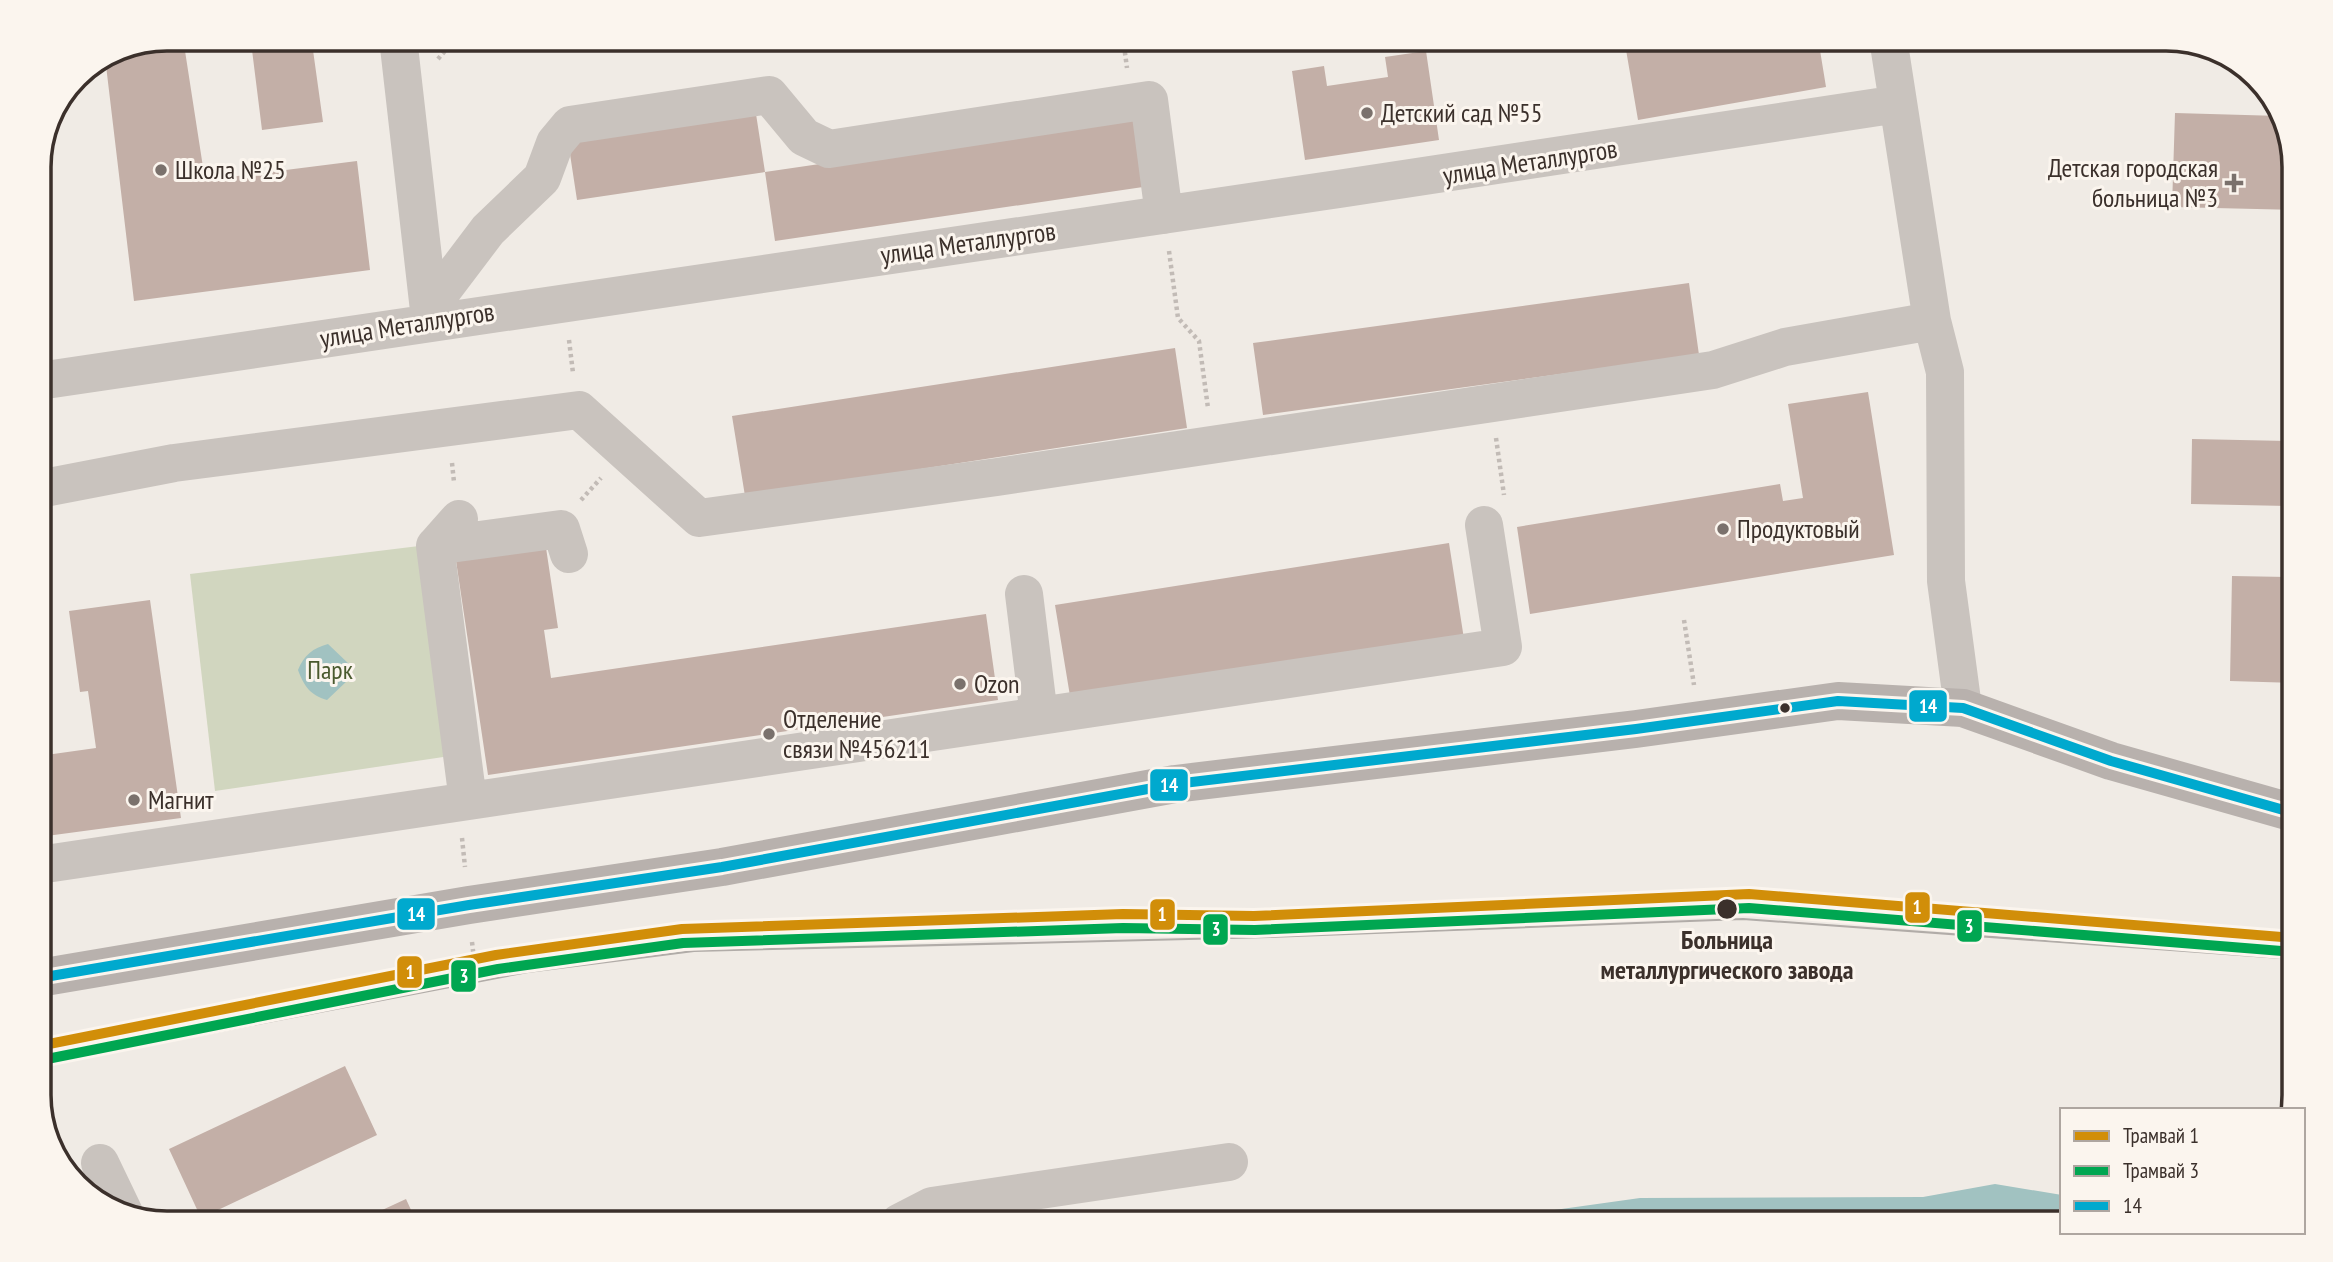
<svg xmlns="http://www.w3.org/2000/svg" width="2333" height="1262" viewBox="0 0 2333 1262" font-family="'PT Sans Narrow',sans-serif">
<rect width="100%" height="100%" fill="#f0ebe5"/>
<path fill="#d1d6bf" d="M419 546 450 756 215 791 190 574Z"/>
<path fill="#a1c2c1" d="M328 644 350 665 348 680 327 700C310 695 304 686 298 670 304 655 313 648 328 644Z
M1995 1184 2062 1195V1223H1462L1640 1198 1923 1197Z"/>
<path fill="#c3afa7" d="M167 38H183L205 180 357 161 370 270 134 301 105 57 118 48Z
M1624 38H1818L1826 87 1638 120Z
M312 43 323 122 262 130 252 50Z
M1426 51 1439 140 1305 160 1292 71 1324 66 1327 86 1388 77 1385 57Z
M2175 113 2280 116 2294 159V210L2172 207Z
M756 114 765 172 577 200 568 141Z
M1133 118 1143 187 775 241 765 172Z
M1689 283 1699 355 1263 415 1253 343Z
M1175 348 1187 428 745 496 732 416Z
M1868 392 1894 555 1530 614 1517 527 1780 484 1783 501 1803 498 1788 404Z
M2192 439 2294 441V506L2191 504Z
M545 541 558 628 544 630 551 678 986 614 998 700 488 775 455 554Z
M1449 543 1464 639 1071 702 1055 605Z
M2232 576 2294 577V683L2230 681Z
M150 600 181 818 39 837V756L96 748 88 691 80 692 69 611Z
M345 1066 377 1135 201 1218 169 1149Z
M406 1199 417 1223H354Z"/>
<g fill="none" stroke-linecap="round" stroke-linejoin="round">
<path stroke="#c2bbb6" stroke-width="4.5" stroke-dasharray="3.5 3.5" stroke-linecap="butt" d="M1123 38 1127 68
M438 59 456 38
M1169 251 1178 318 1199 341 1208 408
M569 340 573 373
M1496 438 1504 495
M452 463 454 482
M581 500 601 478
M1684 620 1694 685
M462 838 465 867
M472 942 474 959"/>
<path stroke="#c9c3be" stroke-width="38" d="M398 38 430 319
M1888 38 1932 321 1945 372 1946 581 1963 708
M429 308 488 230 542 178 555 143 570 125 769 95 804 137 829 149 1149 100 1164 215
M39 381C658 286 1279 201 1898 104
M39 489 174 463 579 410 699 518 997 477 1713 370 1785 347 1932 321
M459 519 435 546 468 801
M435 546 561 529 569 554
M1024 594 1039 716
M39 865 1503 647 1484 525
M100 1163 124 1213
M899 1223 932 1206 1229 1162"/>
<path stroke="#b8b1ad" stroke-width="38" d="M39 978 469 905 722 867 1175 784 1636 729 1838 701 1963 708 2111 761 2294 813"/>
<path stroke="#b1aca8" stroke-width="2" d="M39 1066 528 972 694 951 1270 937 1743 919 2294 959"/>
<defs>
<path id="bus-1" d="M39 978 469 905 722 867 1175 784 1636 729 1838 701 1963 708 2111 761 2294 813"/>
</defs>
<use href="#bus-1" stroke="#fbf5ee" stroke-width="16"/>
<use href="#bus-1" stroke="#00a9ce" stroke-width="10"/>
<defs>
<path id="tram-1" d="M39 1046 496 955 682 929 1123 914 1254 916 1749 894 2294 938"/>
<path id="tram-2" d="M42 1060 498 969 683 943 1123 928 1255 930 1749 908 2293 952"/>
</defs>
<use href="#tram-1" stroke="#fbf5ee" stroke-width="16"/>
<use href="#tram-2" stroke="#fbf5ee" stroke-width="16"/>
<use href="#tram-1" stroke="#d18e09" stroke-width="10"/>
<use href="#tram-2" stroke="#00a651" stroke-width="10"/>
</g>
<g fill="#7a716c" stroke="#fbf5ee" stroke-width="2.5">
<circle cx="1367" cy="113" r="7"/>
<circle cx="161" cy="170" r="7"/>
<path d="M2230.5 172.5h7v7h7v7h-7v7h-7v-7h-7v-7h7z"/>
<circle cx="1723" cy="529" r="7"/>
<circle cx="960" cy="684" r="7"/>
<circle cx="769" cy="734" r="7"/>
<circle cx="134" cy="800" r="7"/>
</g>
<g fill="#3b302b" stroke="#fbf5ee" stroke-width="2.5">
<circle cx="1785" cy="708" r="6"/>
<circle cx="1727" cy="909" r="11"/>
</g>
<g text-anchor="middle" stroke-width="6" stroke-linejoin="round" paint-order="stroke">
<g font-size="26" fill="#3b302b" stroke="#fbf5ee" text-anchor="start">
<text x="1381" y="122">Детский сад №55</text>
<text x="2218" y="177" text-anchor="end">Детская городская<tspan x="2218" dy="30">больница №3</tspan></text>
<text x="175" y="179">Школа №25</text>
<text x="1737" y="538">Продуктовый</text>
<text x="974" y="693">Ozon</text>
<text x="783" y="728">Отделение<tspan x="783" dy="30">связи №456211</tspan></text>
<text x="148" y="809">Магнит</text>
</g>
<g font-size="26" fill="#3b302b" stroke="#fbf5ee">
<text transform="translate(1530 162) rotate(-9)" y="9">улица Металлургов</text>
<text transform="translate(968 243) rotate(-8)" y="9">улица Металлургов</text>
<text transform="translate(407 325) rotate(-9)" y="9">улица Металлургов</text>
</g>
<g font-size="26" fill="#4a5a2e" stroke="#fbf5ee">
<text x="330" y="679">Парк</text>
</g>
<g font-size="26" font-weight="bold" fill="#3b302b" stroke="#fbf5ee">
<text x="1727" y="949">Больница<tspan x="1727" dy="30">металлургического завода</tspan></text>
</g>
</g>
<path d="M0 0H2333V1262H0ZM167 51H2166A116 116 0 0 1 2282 167V1095A116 116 0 0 1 2166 1211H167A116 116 0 0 1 51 1095V167A116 116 0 0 1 167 51Z" fill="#fbf5ee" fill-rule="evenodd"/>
<path fill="none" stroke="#3b302b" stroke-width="3.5" d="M167 51H2166A116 116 0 0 1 2282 167V1095A116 116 0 0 1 2166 1211H167A116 116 0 0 1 51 1095V167A116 116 0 0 1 167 51Z"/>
<g stroke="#fbf5ee" stroke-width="2.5">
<rect x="1908" y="689" width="40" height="34" rx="7" fill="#00a9ce"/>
<rect x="1149" y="768" width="40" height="34" rx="7" fill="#00a9ce"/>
<rect x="1904" y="891" width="27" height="33" rx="7" fill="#d18e09"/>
<rect x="396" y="897" width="40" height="34" rx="7" fill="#00a9ce"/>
<rect x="1149" y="898" width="27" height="33" rx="7" fill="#d18e09"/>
<rect x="1956" y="909" width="27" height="34" rx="7" fill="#00a651"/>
<rect x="1202" y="913" width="27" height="33" rx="7" fill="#00a651"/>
<rect x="396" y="955" width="27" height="34" rx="7" fill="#d18e09"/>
<rect x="450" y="959" width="27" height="34" rx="7" fill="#00a651"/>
</g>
<g font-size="19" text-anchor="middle" font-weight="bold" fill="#fff">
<text x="1928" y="713">14</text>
<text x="1169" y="792">14</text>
<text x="1917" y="914">1</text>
<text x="416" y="921">14</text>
<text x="1162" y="921">1</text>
<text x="1969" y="933">3</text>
<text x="1216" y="936">3</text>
<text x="410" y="979">1</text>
<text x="464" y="983">3</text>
</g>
<rect x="2060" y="1108" width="245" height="126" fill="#fbf5ee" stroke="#aea6a0" stroke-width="2"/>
<rect x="2074" y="1131" width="35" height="10" fill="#d18e09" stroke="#aea6a0" stroke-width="2"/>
<text x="2123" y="1143" font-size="21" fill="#3b302b">Трамвай 1</text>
<rect x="2074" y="1166" width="35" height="10" fill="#00a651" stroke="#aea6a0" stroke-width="2"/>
<text x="2123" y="1178" font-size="21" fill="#3b302b">Трамвай 3</text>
<rect x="2074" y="1201" width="35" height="10" fill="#00a9ce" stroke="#aea6a0" stroke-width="2"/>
<text x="2123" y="1213" font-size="21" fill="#3b302b">14</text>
</svg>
